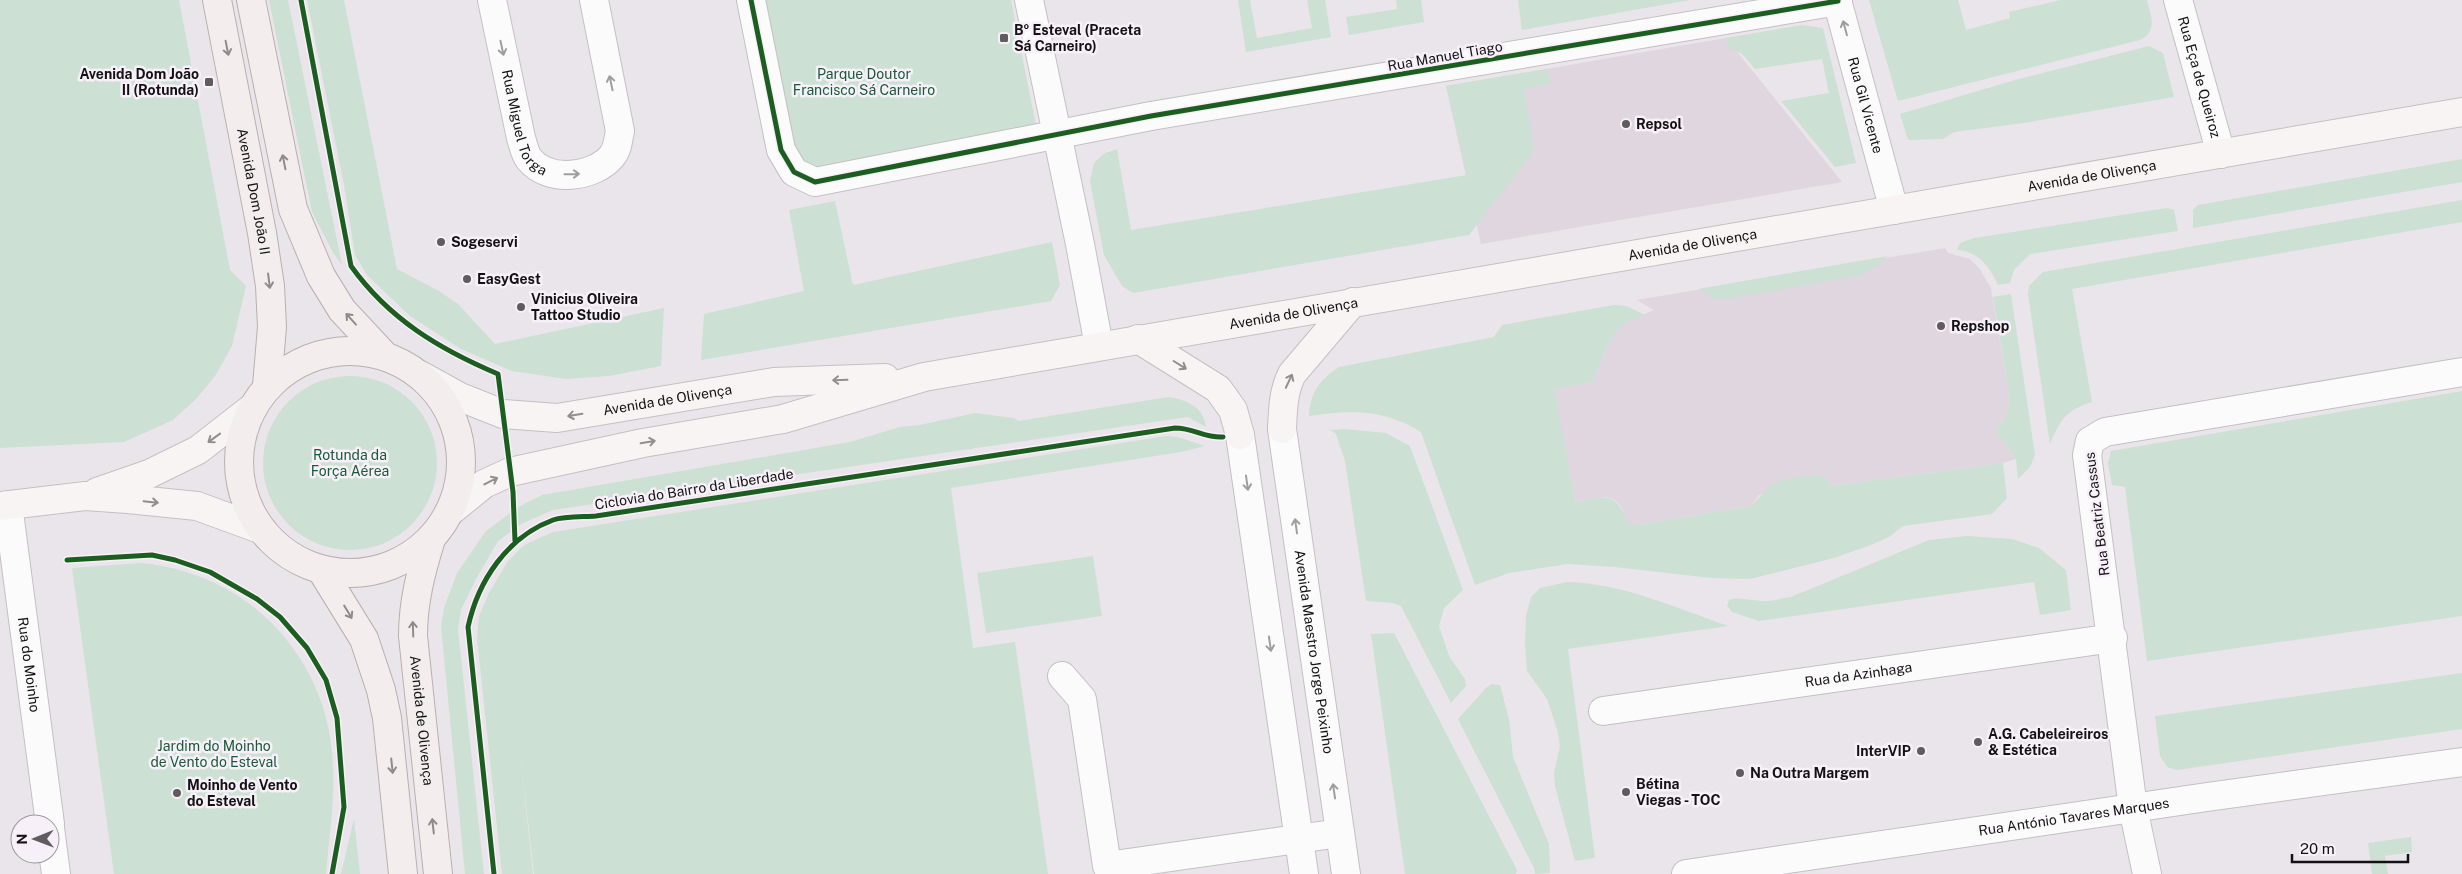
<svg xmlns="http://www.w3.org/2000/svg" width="2462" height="874" viewBox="0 0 2462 874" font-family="'Public Sans',sans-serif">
<rect width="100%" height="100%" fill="#eae5ea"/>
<path fill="#dfd6e0" d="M1726 38 1842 182 1481 244 1446 86Z
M1945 248 1948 253 1970 259 1979 268 1991 288 2010 401 2005 419 1995 430 2016 459 2003 463 1831 486 1826 478 1759 495 1751 506 1637 525 1628 524 1622 508 1615 500 1606 497 1575 502 1553 389 1593 382 1607 346 1621 325 1654 310 1637 300Z"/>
<path fill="#cce0d3" d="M0 0H179L230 270 246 286 232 346 215 376 197 398 173 420 124 442 0 448Z
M269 0H288L342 265 334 254 312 212Z
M307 0H344L397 269 439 291 458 304 495 344 664 308 661 366 609 376 566 379 512 371 461 349 410 316 367 275 355 255 344 185Z
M763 0H1011L1036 125 835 171 807 166 795 152Z
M1238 0H1250L1257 38 1312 28 1307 0H1325L1331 37 1246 52Z
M1396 0H1421L1424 22 1349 35 1346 17 1397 9Z
M1518 0H1690L1522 30Z
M1869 0H1958L1966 30 2010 18 2009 12 2061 0H2147C2151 16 2158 31 2140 40L1898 101Z
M1802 25 1823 28 1856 163 1835 167 1781 101 1829 93 1822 59 1755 69 1742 54 1729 48 1726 38Z
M2149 46 2163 53 2174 97 2024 123 1954 132 1943 139 1908 140 1900 114 2015 80Z
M1547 69 1551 83 1524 89 1534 151 1469 235 1133 293 1122 286 1104 255 1090 181 1094 163 1105 153 1117 149 1131 230 1467 175 1446 86Z
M2462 159V182L2193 228V210L2198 205Z
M2462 200V222L2072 289 2092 402C2066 410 2060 420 2050 444L2028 294 2029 286 2043 272Z
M835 201 853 285 1052 242 1060 285 1051 301 701 360 704 314 804 291 789 210Z
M2167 208 2174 210 2178 231 2030 254 2014 270 2010 283 1998 285C1990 267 1978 251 1957 250L1960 243 1974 238Z
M1888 256 1875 267 1858 276 1733 298 1715 299 1698 289Z
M2011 294 2035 455 2030 467 2018 479 2016 459 1995 430 2005 419 2010 401 1993 297Z
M1614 305 1626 306 1645 315 1621 325 1607 346 1593 382 1554 389 1575 502C1606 497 1615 490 1628 523L1637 525 1751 506 1772 484 1794 477 1819 475 1826 478 1831 486 2003 463 2007 498 1992 514 1903 526 1889 537 1871 545 1834 558 1750 579 1711 578 1615 567 1568 564 1509 573 1475 585 1421 432C1383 409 1352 410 1309 416 1310 392 1320 380 1339 367L1494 337 1502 325Z
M263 463a87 87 0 1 1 174 0a87 87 0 1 1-174 0Z
M2462 391V616L2147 661 2125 487 2112 485 2108 463 2111 451Z
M1169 397C1187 400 1204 407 1206 427L1188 417 553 510 523 523 498 541 476 579 461 610 458 629 484 874H465L441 626 444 608 457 573 486 531 520 506 542 495 850 442 900 427 920 425 975 413 1014 418 1018 421Z
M1345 429 1386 433 1410 446 1463 590 1444 608 1439 626 1450 658 1465 679 1466 686 1451 703 1401 606 1392 603 1366 601 1345 461 1336 434 1330 430Z
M1166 436 1178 437 1205 446 1181 452 951 488 973 648 1015 642 1048 874H534L519 744 533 874H502L477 638 479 616 489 593 508 561 524 545 553 532Z
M1967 536 2012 539 2039 548 2066 570 2071 610 2040 615 2034 582 1759 621 1732 612 1727 606 1729 600C1740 596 1753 602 1766 601 1774 601 1782 598 1791 597L1929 540Z
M1093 556 1102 616 986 633 977 573Z
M142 563C249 574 328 656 333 764 335 800 329 838 326 874H114L72 568Z
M1567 582C1622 583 1676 608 1728 626L1568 649 1595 858 1575 861 1555 786 1554 773 1560 746 1557 729 1547 699 1527 671 1525 643 1526 616 1531 597 1540 588Z
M1394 633 1517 870 1516 874H1405L1371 634Z
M2462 673V729L2177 770 2167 767 2160 756 2155 716Z
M1492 684 1500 685 1509 719 1513 757 1549 844 1550 873 1535 874 1534 868 1458 719 1486 688Z
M354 819 360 874H341Z
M2411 837 2412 852 2385 856 2388 874H2372L2368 843Z"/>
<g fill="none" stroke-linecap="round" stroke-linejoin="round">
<defs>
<g id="street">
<path id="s1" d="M492 0 521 138C523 144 525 154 529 159 548 183 594 178 612 156 618 149 618 139 620 131L594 0"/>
<path d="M751 0 781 150 794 172 815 182 1151 116 1838 1"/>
<path d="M1029 0 1080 244 1099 346"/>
<path id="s2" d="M1837 0 1894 210"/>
<path id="s3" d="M2178 0 2221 154"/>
<path id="s4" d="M1282 429 1346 874"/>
<path d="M1240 435 1304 874"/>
<path id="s5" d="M8 505 50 824"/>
<path d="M1062 676 1082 699 1107 866 1340 833"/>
<path id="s6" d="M1603 711 2113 638"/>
<path d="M50 828 56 874"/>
<path id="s7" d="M1686 874 2207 797 2462 762"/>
<path d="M2147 874 2133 808 2087 455 2090 441 2105 432 2462 372"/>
</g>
<g id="secondary">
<path d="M1138 339 1218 389 1233 410 1240 435"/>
<path id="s8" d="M420 375 460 397 503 414 557 418 774 382 885 378"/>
<path d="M1282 429C1283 409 1283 392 1292 374L1353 302"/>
<path d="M97 492 149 474 198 450 252 408"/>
<path d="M0 506 85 496 128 499 197 506 260 529"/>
<path id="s9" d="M452 510 484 484 510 472 643 443 783 419 924 377 2462 112"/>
</g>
<g id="primary">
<path id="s10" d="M217 0 262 233 270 286 272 327 267 386"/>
<path d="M251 0 293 209 321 276 342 310 384 355"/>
<circle cx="350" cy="462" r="111"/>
<path id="s11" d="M431 539C421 572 413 601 413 636L438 874"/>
<path d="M322 571 364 639 381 690 387 718 403 874"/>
</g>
</defs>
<use href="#street" stroke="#c3c0c4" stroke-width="30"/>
<use href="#secondary" stroke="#c3c0c4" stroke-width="30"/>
<use href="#primary" stroke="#baafae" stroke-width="30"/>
<use href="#street" stroke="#fcfbfc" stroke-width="28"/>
<use href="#secondary" stroke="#f8f4f4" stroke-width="28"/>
<use href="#primary" stroke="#f3eeed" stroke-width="28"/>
<defs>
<path id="cycleway" d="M301 0 351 266C389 319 439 349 498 374L513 492 515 541
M751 0 781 150 794 172 815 182 1151 116 1838 1
M67 560 152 555 175 560 210 572 257 599 280 617 307 648 326 680 337 718 344 807 332 874
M494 874 468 627C478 581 507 537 553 520 565 516 583 517 596 516L1175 428C1194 428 1204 438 1223 437"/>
</defs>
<use href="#cycleway" stroke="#f8f0f9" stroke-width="8"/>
<use href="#cycleway" stroke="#1b5e20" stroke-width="5"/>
</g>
<defs><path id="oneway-shaft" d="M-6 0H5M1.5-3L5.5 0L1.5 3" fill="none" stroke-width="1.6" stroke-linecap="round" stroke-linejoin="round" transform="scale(1.25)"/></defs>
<g stroke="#9f9d9f">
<use href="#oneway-shaft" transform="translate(1845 28) rotate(-105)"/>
<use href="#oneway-shaft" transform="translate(502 48) rotate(78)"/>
<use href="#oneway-shaft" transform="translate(611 83) rotate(-102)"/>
<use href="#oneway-shaft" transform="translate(572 174) rotate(-1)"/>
<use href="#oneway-shaft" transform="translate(1247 483) rotate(82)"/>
<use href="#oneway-shaft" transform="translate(1296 526) rotate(-98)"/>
<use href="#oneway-shaft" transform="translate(1270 644) rotate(82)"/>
<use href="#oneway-shaft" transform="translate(1334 791) rotate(-98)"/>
</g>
<g stroke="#8f8b8b">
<use href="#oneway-shaft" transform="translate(227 48) rotate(79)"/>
<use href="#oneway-shaft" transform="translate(284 162) rotate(-101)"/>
<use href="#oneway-shaft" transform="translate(269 281) rotate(83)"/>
<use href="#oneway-shaft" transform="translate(351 319) rotate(-132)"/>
<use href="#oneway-shaft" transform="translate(348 612) rotate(59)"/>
<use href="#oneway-shaft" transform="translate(413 629) rotate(-92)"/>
<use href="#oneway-shaft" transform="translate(392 766) rotate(84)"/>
<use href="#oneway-shaft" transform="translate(433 826) rotate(-96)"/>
</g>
<g stroke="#918e8f">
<use href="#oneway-shaft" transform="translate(1180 365) rotate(32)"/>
<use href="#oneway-shaft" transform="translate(840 380) rotate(178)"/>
<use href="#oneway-shaft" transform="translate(1289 381) rotate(-65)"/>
<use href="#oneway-shaft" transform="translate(575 415) rotate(171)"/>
<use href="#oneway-shaft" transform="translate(214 438) rotate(144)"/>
<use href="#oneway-shaft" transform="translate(648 442) rotate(-10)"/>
<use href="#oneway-shaft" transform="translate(491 481) rotate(-27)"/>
<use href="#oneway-shaft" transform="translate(151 502) rotate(6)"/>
</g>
<g fill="#5f5b5f" stroke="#f8f0f9" stroke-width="2">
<rect x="999" y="33" width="10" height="10" rx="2.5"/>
<rect x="204" y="77" width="10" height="10" rx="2.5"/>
<circle cx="1626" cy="124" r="5"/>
<circle cx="441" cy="242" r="5"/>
<circle cx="467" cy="279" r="5"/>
<circle cx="521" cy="307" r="5"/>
<circle cx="1941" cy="326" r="5"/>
<circle cx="1978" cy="742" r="5"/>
<circle cx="1921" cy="751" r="5"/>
<circle cx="1740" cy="773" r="5"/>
<circle cx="1626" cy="792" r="5"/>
<circle cx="177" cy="793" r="5"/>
</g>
<g text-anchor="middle" stroke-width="5" stroke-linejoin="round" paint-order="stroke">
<g font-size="14" font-weight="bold" fill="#141114" stroke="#f8f0f9" text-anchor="start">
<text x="1014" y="35">Bº Esteval (Praceta<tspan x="1014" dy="16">Sá Carneiro)</tspan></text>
<text x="199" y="79" text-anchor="end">Avenida Dom João<tspan x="199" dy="16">II (Rotunda)</tspan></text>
<text x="1636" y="129">Repsol</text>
<text x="451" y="247">Sogeservi</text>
<text x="477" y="284">EasyGest</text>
<text x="531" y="304">Vinicius Oliveira<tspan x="531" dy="16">Tattoo Studio</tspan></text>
<text x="1951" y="331">Repshop</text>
<text x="1988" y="739">A.G. Cabeleireiros<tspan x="1988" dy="16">&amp; Estética</tspan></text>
<text x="1911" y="756" text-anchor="end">InterVIP</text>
<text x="1750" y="778">Na Outra Margem</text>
<text x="1636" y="789">Bétina<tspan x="1636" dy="16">Viegas - TOC</tspan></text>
<text x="187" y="790">Moinho de Vento<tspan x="187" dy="16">do Esteval</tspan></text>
</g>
<g font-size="14" fill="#141114" stroke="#f8f0f9">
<text transform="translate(1445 56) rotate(-10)" y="5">Rua Manuel Tiago</text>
<text dy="5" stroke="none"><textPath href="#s3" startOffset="80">Rua Eça de Queiroz</textPath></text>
<text dy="5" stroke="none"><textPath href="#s2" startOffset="109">Rua Gil Vicente</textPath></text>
<text dy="5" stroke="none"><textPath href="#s1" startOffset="128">Rua Miguel Torga</textPath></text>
<text dy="5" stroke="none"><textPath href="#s9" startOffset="1680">Avenida de Olivença</textPath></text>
<text dy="5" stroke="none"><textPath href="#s10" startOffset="195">Avenida Dom João II</textPath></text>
<text dy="5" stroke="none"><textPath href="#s9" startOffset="1275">Avenida de Olivença</textPath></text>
<text dy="5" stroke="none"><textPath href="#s9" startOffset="870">Avenida de Olivença</textPath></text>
<text dy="5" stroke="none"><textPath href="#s8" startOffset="258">Avenida de Olivença</textPath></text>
<text transform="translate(694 489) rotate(-9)" y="5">Ciclovia do Bairro da Liberdade</text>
<text transform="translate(2097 514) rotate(-97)" y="5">Rua Beatriz Cassus</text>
<text dy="5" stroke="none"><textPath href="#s4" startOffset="225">Avenida Maestro Jorge Peixinho</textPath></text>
<text dy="5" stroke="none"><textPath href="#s5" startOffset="161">Rua do Moinho</textPath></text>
<text dy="5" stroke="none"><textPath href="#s6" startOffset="258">Rua da Azinhaga</textPath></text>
<text dy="5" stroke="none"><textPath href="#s11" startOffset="184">Avenida de Olivença</textPath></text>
<text dy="5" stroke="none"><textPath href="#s7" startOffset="392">Rua António Tavares Marques</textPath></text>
</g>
<g font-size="14" fill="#165a38" stroke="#f8f0f9">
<text x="864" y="79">Parque Doutor<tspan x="864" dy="16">Francisco Sá Carneiro</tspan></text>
<text x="350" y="460">Rotunda da<tspan x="350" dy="16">Força Aérea</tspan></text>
<text x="214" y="751">Jardim do Moinho<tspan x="214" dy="16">de Vento do Esteval</tspan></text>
</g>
</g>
<g transform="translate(35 839) rotate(269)"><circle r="24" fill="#f8f0f9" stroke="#9d979d"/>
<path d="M0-4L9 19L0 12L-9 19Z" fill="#5f5b5f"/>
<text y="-8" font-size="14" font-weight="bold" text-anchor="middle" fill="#141114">N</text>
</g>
<path d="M2292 854v8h116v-8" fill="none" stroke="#141114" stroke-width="2.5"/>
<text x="2300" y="854" font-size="15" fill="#141114" stroke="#f8f0f9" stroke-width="4" paint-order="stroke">20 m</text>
</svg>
